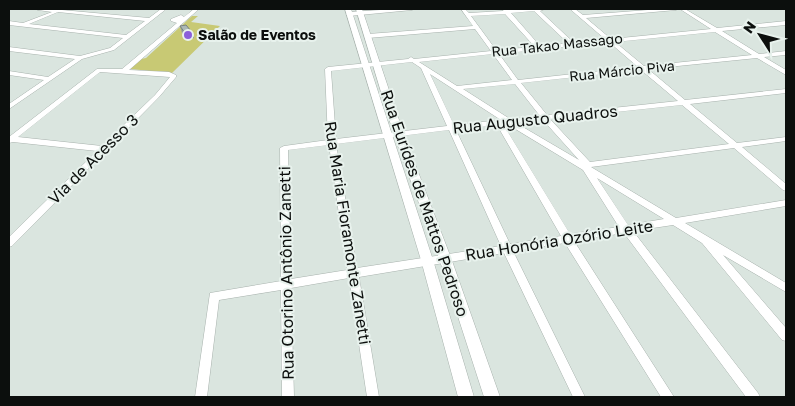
<svg xmlns="http://www.w3.org/2000/svg" width="795" height="406" viewBox="0 0 795 406" font-family="'Golos Text',sans-serif">
<rect width="100%" height="100%" fill="#dae5df"/>
<path fill="#c8c974" d="M192 16H198L191 22 220 26 172 73 130 69 141 59 146 58Z"/>
<g fill="none" stroke-linecap="round" stroke-linejoin="round">
<defs>
<path id="minor" d="M36 9H51L149 18 161 9 165 10 114 50 82 59 9 109V104L44 80 9 75V71L48 77 75 59 9 51V47L80 56 110 48 123 38 9 25V21L23 23 52 12 38 10ZM58 12 145 21 126 35 29 24Z
M194 9H199L129 70 169 72 176 75V77L159 97 12 246 9 247V237L97 151 13 142 9 143V137L97 69H122L177 23 171 21V19L181 15 184 17ZM100 72 170 77 155 95 102 146 18 137Z
M396 9H414L412 10 349 16 346 14 349 12Z
M461 9H465L469 13 503 11 504 9 508 10 545 9 540 11 574 43 605 39 570 9H575L583 15 661 9H678L676 10 586 18 611 39 711 29 680 9H685L717 28 786 21V25L722 31 759 54 786 51V55L764 57 786 70V75L757 58 648 69 685 100 786 89V93L690 104 737 143 786 137V141L742 147 786 184V191L783 190 734 148 591 167 676 218 786 200V206L685 223 786 283V292L723 255 786 328V341L782 340 702 243 673 225 633 231 758 393 760 397H746L624 233 574 241 674 397H661L565 243 513 251 585 397H573L504 253 359 277 379 397H367L349 278 291 288 294 397H282L281 290 219 300 207 397H195L210 293 281 281 280 148 284 146 328 140 325 69 328 67 408 59 411 57 414 59 491 51 475 29 368 38 365 36 368 34 473 26ZM534 11 568 43 540 46 511 13ZM505 14 535 47 496 50 471 16ZM715 32 752 55 644 66 615 42ZM609 42 638 67 518 80 499 54ZM493 54 512 80 457 86 419 62ZM412 62 421 68 447 126 336 139 331 71ZM641 70 678 101 547 115 521 83ZM430 74 501 120 454 125ZM515 84 540 116 510 119 463 89ZM682 105 729 144 590 162 550 119ZM543 120 579 160 516 123ZM503 124H507L583 170 619 227 570 234ZM497 125 561 236 510 244 456 130ZM449 130 501 246 357 268 336 144ZM329 145 347 270 291 279 288 150ZM597 178 664 219 628 225Z"/>
<path id="tertiary" d="M345 9H351L433 260 474 397H458L421 260Z
M356 9H362L404 135 451 258 500 397H484L439 258 394 135Z"/>
</defs>
<use href="#minor" stroke="#a8b2ad" stroke-width="1"/>
<use href="#tertiary" stroke="#a8b2ad" stroke-width="1"/>
<use href="#minor" fill="#fff" fill-rule="evenodd"/>
<use href="#tertiary" fill="#fff" fill-rule="evenodd"/>
</g>
<path fill="#939e9d" d="M180 26 191 31 194 38 187 39 182 33Z"/>
<path fill="#78817f" d="M191 31 194 38 187 39 185 33Z"/>
<path fill="#abb8b6" stroke="#78817f" d="M186 25 191 31 185 33 180 26Z"/>
<circle fill="#8b60da" stroke="#e8f2ed" stroke-width="2" cx="188" cy="35" r="5"/>
<g text-anchor="middle" stroke-width="4" stroke-linejoin="round" paint-order="stroke">
<g font-size="14" font-weight="bold" fill="#0c0f0d" stroke="#e8f2ed" text-anchor="start">
<text x="198" y="40">Salão de Eventos</text>
</g>
<g font-size="14" fill="#0c0f0d" stroke="#e8f2ed">
<text transform="translate(557 45) rotate(-6)" y="5">Rua Takao Massago</text>
<text transform="translate(622 71) rotate(-6)" y="5">Rua Márcio Piva</text>
</g>
<g font-size="16" fill="#0c0f0d" stroke="#e8f2ed">
<text transform="translate(535 119) rotate(-6)" y="6">Rua Augusto Quadros</text>
<text transform="translate(93 159) rotate(-45)" y="6">Via de Acesso 3</text>
<text transform="translate(425 203) rotate(71)" y="6">Rua Eurídes de Mattos Pedroso</text>
<text transform="translate(348 233) rotate(81)" y="6">Rua Maria Fioramonte Zanetti</text>
<text transform="translate(559 240) rotate(-9)" y="6">Rua Honória Ozório Leite</text>
<text transform="translate(286 273) rotate(-91)" y="6">Rua Otorino Antônio Zanetti</text>
</g>
</g>
<rect width="795" height="406" fill="none" stroke="#0c0f0d" stroke-width="20"/>
<g transform="translate(760 35) rotate(306)" stroke="#e8f2ed" stroke-width="4" paint-order="stroke">
<path d="M0-4L9 19L0 12L-9 19Z" fill="#0c0f0d"/>
<text y="-8" font-size="14" font-weight="bold" text-anchor="middle" fill="#0c0f0d">N</text>
</g>
</svg>
